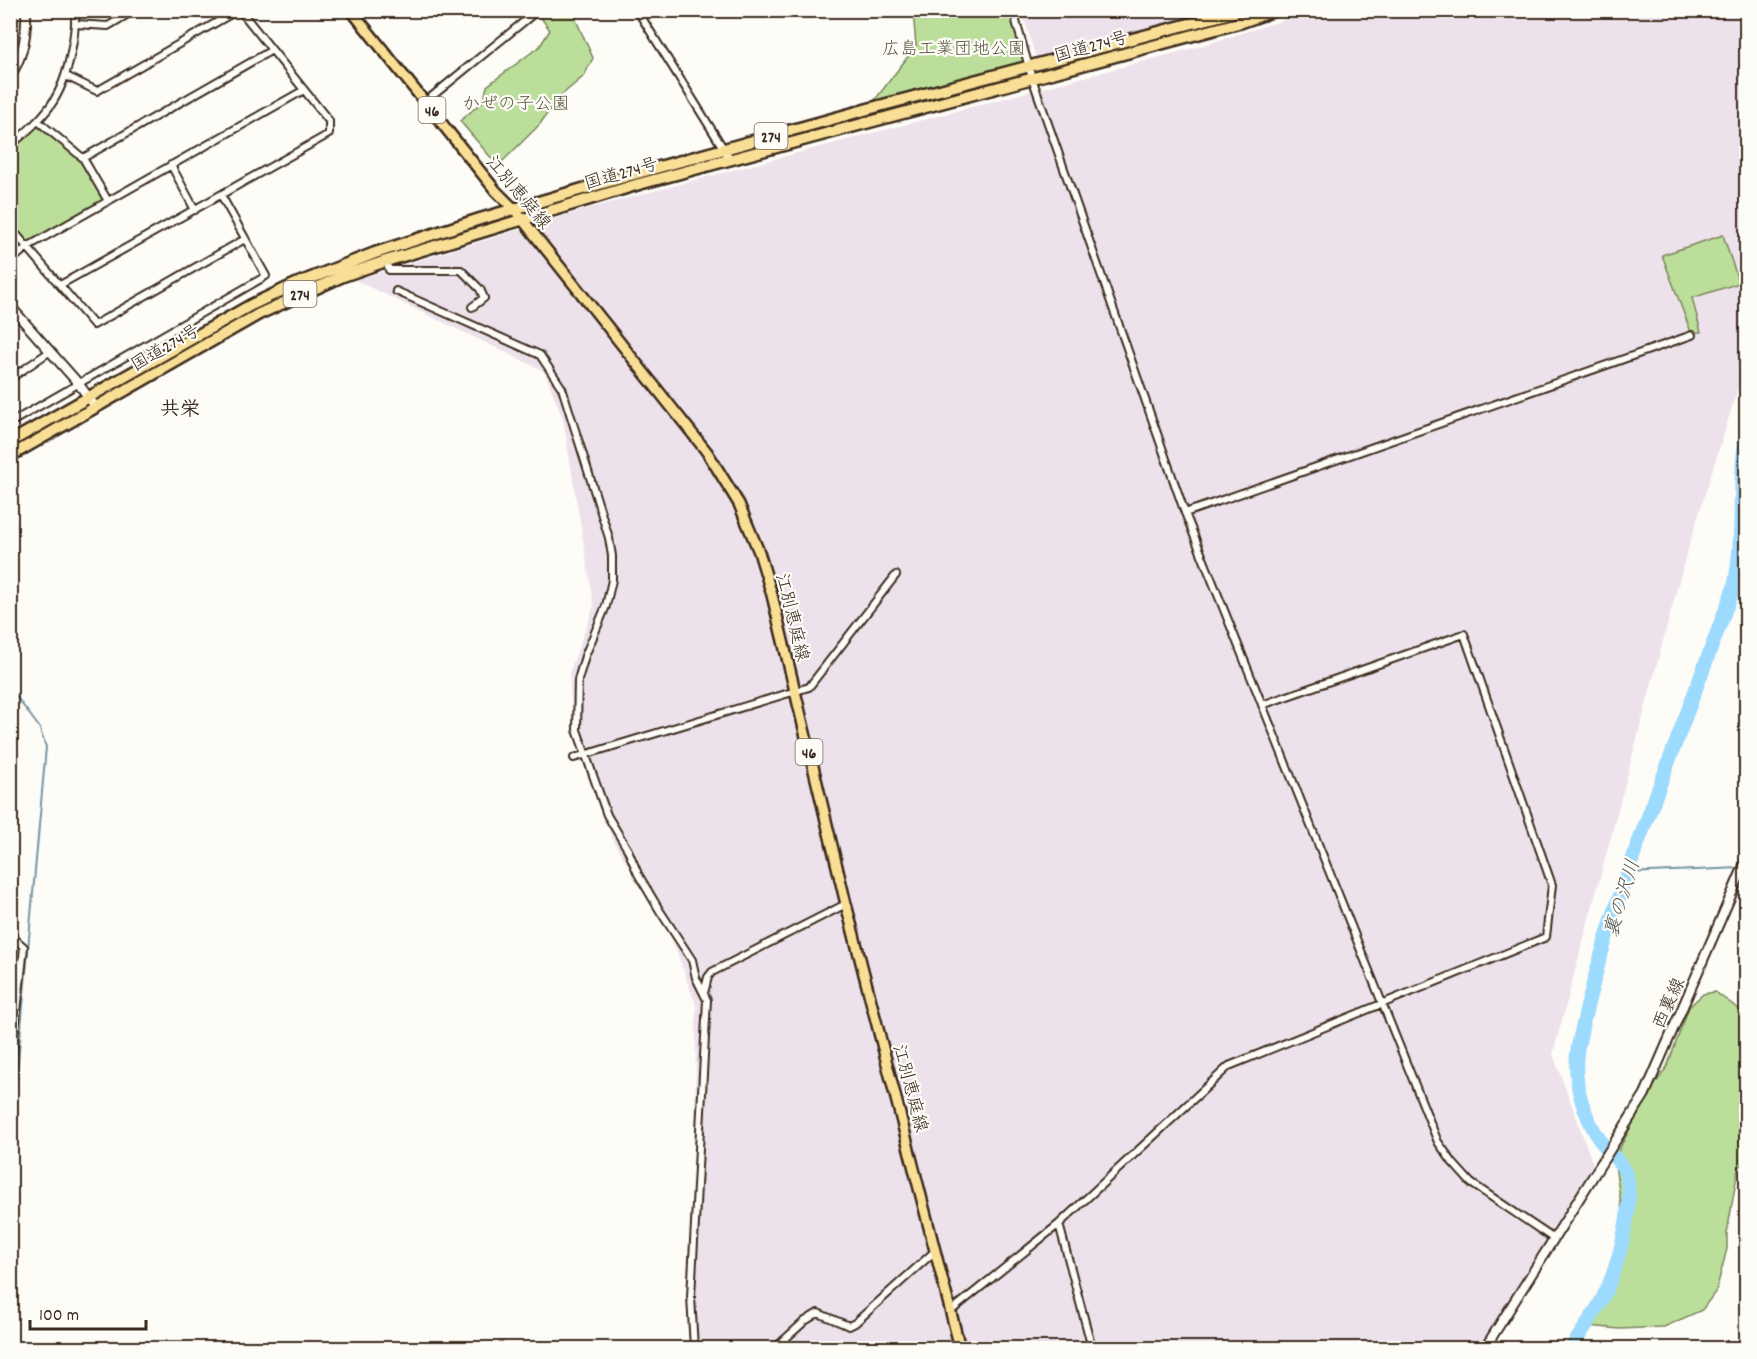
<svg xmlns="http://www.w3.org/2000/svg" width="1757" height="1359" viewBox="0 0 1757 1359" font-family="Dekko,'Klee One',sans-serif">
<rect width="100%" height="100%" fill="#fdfcf7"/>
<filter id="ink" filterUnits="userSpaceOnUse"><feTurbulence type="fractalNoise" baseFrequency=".0167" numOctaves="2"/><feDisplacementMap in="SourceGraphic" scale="12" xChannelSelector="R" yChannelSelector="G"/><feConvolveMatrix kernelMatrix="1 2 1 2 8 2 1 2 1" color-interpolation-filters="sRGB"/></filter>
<g filter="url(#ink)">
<path fill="#ede2eb" d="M1024 11V10L1215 11 1036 58 1024 19Z
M1312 11H1746V362L1684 562 1553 1054 1596 1172 1484 1348H694L696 1005 672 939 615 844 598 805 574 734 569 673 594 606 563 419 544 371 355 280 583 210 1201 46Z"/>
<path fill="#bbdf9a" stroke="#7b845c" stroke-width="1.5" d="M540 11H577L576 20 593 58 584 76 558 98 540 124 498 166 460 121 484 100 487 86 540 46 550 30 539 15Z
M913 11H1016L1029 67 868 109 916 46Z
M39 122 83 158 108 201 27 247 11 227 10 146Z
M1723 235 1739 283 1692 298 1701 332H1696L1692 335 1662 255Z
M1715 992 1746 1014V1159L1738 1169 1727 1233V1249L1716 1291 1702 1310 1664 1327 1620 1329 1589 1326 1617 1257 1622 1211 1614 1159 1649 1093 1667 1067 1689 1007 1703 994Z"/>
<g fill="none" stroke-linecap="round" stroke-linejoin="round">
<path stroke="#7594a4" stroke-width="2" d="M10 688 39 727 46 747 10 1152
M1627 873 1741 868"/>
<path stroke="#9cdafe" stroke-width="14" d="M1571 1348C1583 1330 1597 1311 1606 1291 1618 1265 1637 1198 1625 1172 1620 1160 1607 1151 1600 1140 1582 1112 1572 1079 1578 1046 1598 951 1631 860 1666 769 1689 708 1711 647 1734 587 1745 537 1737 485 1746 436"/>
<defs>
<path id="minor" d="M637 10 730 159
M1016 10V21L1032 78 1185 513 1438 1142 1453 1163 1471 1183 1554 1239
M76 24 108 26 135 10
M66 76 97 91 238 10
M425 102 538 10
M39 122 83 158 108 201
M10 146C46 115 62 100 71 52 74 37 76 25 75 10
M83 158 272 50
M171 165 195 210
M10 227 94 325 245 239
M386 261 389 270H461L480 289 484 298 472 307
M10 262 27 247 304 90
M60 285 329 134V121L240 10
M396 291 540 355 562 388 609 538 612 556V580L606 606 585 656 578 680 577 730 607 815 628 850 638 874 660 911 692 960 696 978 707 1000 691 1297 694 1348
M10 379 49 352
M10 423 266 276 221 195
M1185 513 1692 335
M574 758 809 687 896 575
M10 930 16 940 24 947 10 1076
M704 993 708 977 712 972 846 904
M951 1311 1059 1224
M775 1348 805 1321 818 1313 849 1326 855 1323 935 1251
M1092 1348 1059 1224 1229 1066 1546 937 1552 885 1464 634 1262 705"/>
<path id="tertiary" d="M10 76C24 56 27 34 26 10
M10 306 78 383 95 406
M1485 1348 1645 1094 1746 861"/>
<path id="primary" d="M351 10 496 191 514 209 707 452 739 504 759 552 772 595 846 904 960 1348"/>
<path id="trunk" d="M10 442 251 305 296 284 375 253 480 219 634 174 868 109 1242 10
M10 456 259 314 343 276 386 261 639 184 1242 22 1276 10"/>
</defs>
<use href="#minor" stroke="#3b2a1e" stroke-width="10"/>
<use href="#tertiary" stroke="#3b2a1e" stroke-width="12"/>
<use href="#primary" stroke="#3b2a1e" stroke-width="14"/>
<use href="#trunk" stroke="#3b2a1e" stroke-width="15"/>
<use href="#minor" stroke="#fdfcf7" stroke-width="6"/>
<use href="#tertiary" stroke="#fdfcf7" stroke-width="8"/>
<use href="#primary" stroke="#f9df96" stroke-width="9"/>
<use href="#trunk" stroke="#f9df96" stroke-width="10"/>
</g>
</g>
<g text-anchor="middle" stroke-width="4.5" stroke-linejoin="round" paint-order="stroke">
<g fill="#fdfcf7" stroke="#75695f" stroke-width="1.5">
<rect x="418.5" y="97" width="27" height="26" rx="4.5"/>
<rect x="754.5" y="123" width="33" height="26" rx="4.5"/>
<rect x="283.5" y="281" width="33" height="26" rx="4.5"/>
<rect x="795.5" y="739" width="27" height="26" rx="4.5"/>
</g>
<g font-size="16" font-weight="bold" fill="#3b2a1e">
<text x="432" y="116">46</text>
<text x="771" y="142">274</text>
<text x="300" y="300">274</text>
<text x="809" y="758">46</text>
</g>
<g font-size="18" fill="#3b2a1e" stroke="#fdfcf7">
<text transform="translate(1091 46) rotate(-15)" y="6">国道274号</text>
<text transform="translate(621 173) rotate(-16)" y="6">国道274号</text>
<text transform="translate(519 192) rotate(50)" y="6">江別恵庭線</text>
<text transform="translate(165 347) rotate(-30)" y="6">国道274号</text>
<text transform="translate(793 617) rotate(76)" y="6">江別恵庭線</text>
<text transform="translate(1668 1003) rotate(-66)" y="6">西裏線</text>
<text transform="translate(911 1088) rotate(75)" y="6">江別恵庭線</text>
</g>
<g font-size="18" fill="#5b573d" stroke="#fdfcf7">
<text x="954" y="54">広島工業団地公園</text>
<text x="516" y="109">かぜの子公園</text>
</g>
<g font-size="20" font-weight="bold" fill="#3b2a1e" stroke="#fdfcf7">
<text x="180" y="415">共栄</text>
</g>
<g font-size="20" font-style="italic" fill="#535656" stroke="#fdfcf7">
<text transform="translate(1621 898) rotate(-73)" y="7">裏の沢川</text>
</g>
</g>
<rect width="1757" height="1359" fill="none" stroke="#fdfcf7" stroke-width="36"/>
<rect x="18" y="18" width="1721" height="1323" fill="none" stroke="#3b2a1e" stroke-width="2" filter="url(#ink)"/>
<path d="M30 1320v9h116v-9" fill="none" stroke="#3b2a1e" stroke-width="3"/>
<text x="39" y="1320" font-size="18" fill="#3b2a1e" stroke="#fdfcf7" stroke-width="4.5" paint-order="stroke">100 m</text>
</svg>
